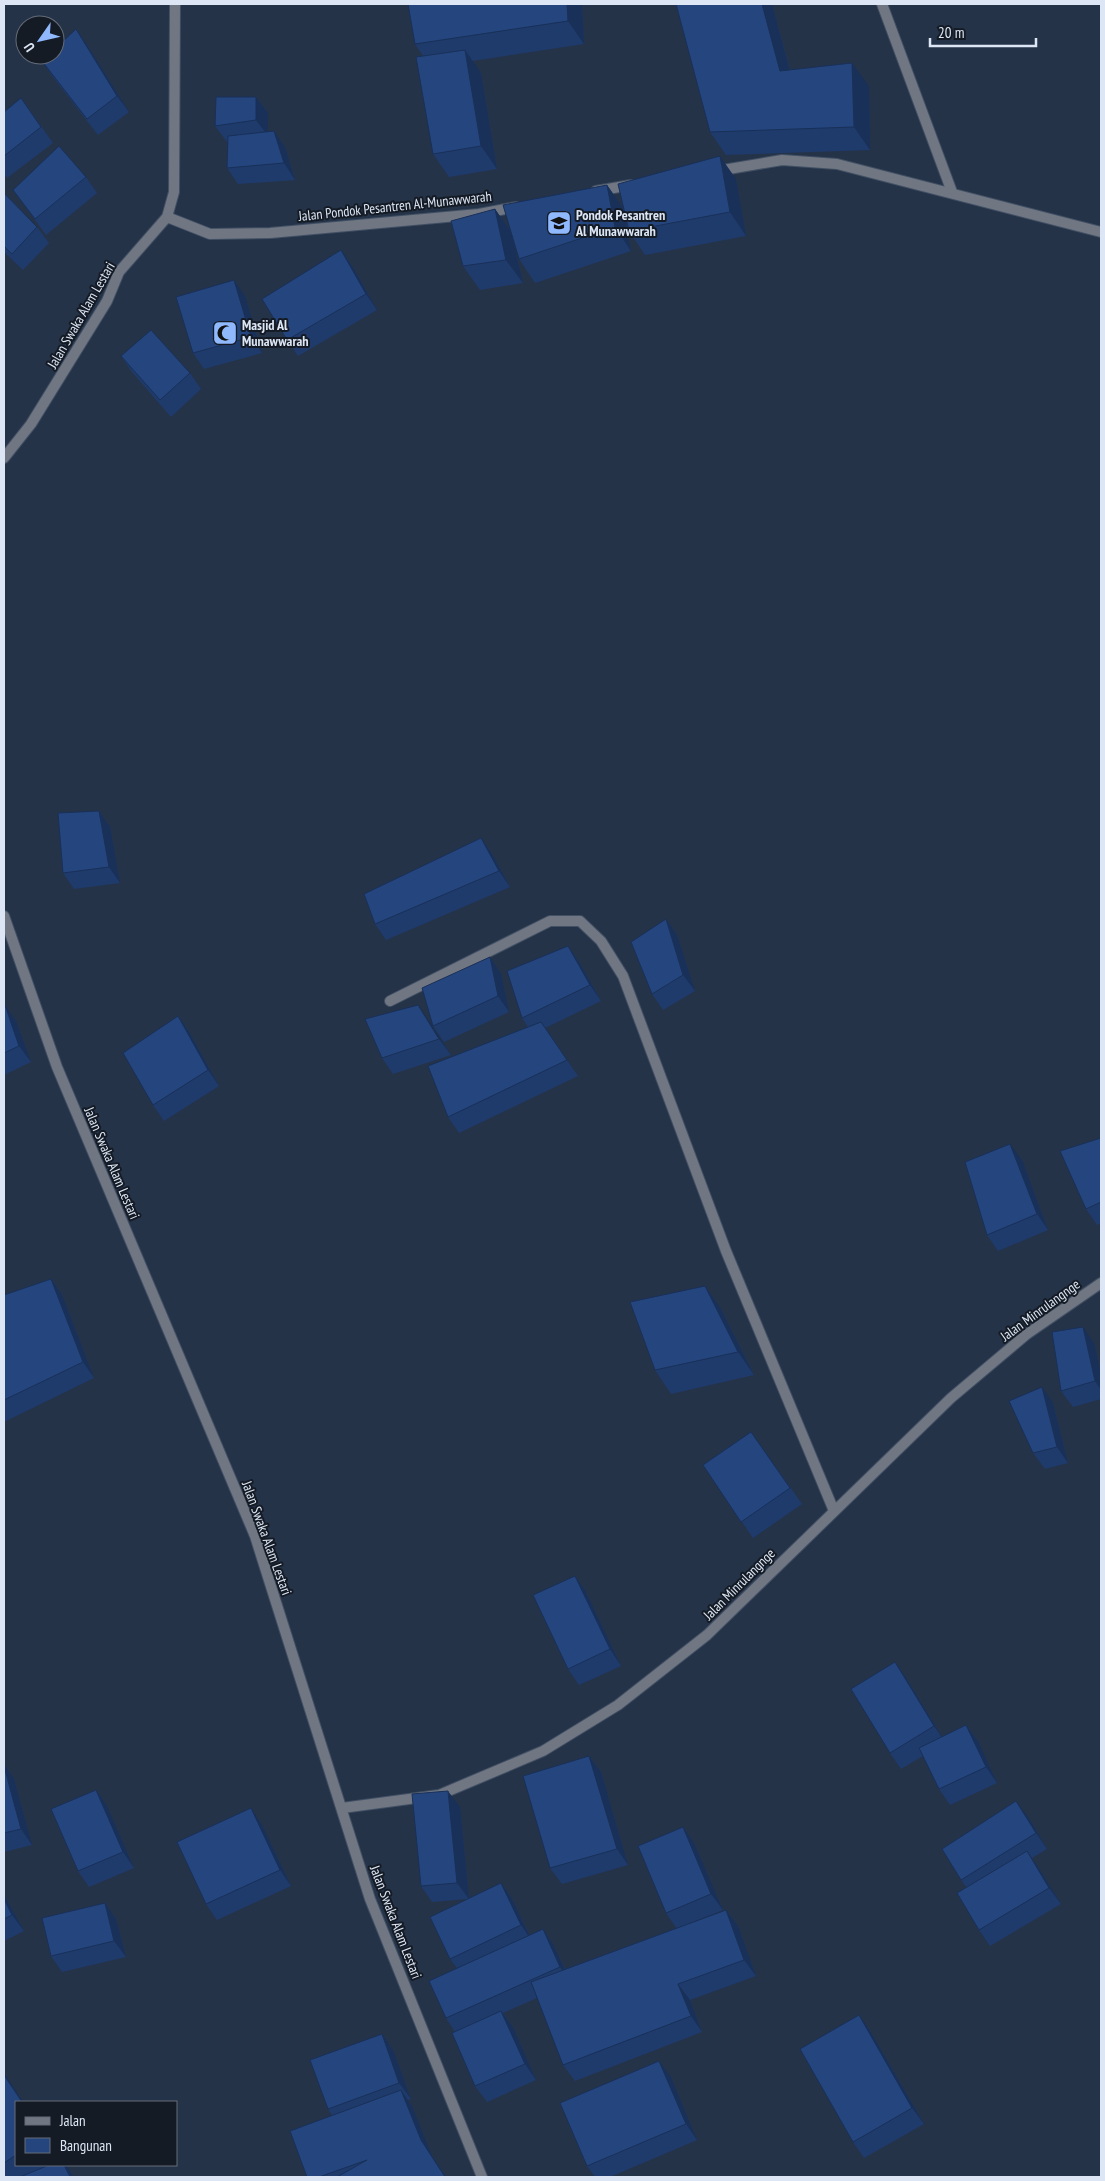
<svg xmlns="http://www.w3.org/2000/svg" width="1105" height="2181" viewBox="0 0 1105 2181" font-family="'PT Sans Narrow',sans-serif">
<rect width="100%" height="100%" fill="#253349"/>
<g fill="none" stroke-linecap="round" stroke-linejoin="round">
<defs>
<path id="minor" d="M882 4 952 192
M717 171 782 160 837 164 1101 232
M596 191 631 185
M167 217 210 234 270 233 479 214 516 207
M4 458 31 424 107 301 119 272 167 217 174 192 175 4
M4 916 57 1067 255 1536 370 1899 482 2177
M390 1001 550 921H580L601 941 623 976 726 1251 834 1511
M342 1808 439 1795 543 1751 618 1705 707 1635 951 1398 1027 1334 1101 1283"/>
</defs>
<use href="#minor" stroke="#425065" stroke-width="12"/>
<use href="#minor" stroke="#707783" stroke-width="10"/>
</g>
<path fill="#1f3b6c" d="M582 4 584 44 472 61 481 73 497 169 449 177 433 154 423 56 415 44Z
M772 4 790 70 869 86 870 150 726 155 710 132Z
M76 29 87 45 129 112 98 135 53 77 42 61Z
M256 97 268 113V131H274L285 147 295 180 238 184 227 168 228 142H227L215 126Z
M21 98 53 143 7 178 4 174V112Z
M86 177 97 193 46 235 13 190Z
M736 179 746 236 645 255 629 231 624 211 631 251 535 283 519 259 607 185 623 208Z
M4 193 37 227 49 243 23 270 4 252Z
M495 209 511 232 523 283 480 290 463 266Z
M341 250 352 266 377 310 298 356 287 340Z
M245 296 262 353 204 369 193 353Z
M121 356 190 373 201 389 171 417 132 372Z
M99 811 110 827 120 883 74 889 63 873Z
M481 838 492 854 510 887 386 940 375 924Z
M666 919 677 935 695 991 663 1010 652 994Z
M568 946 579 962 601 1001 545 1028 578 1076 459 1133 448 1117 528 1027 522 1018Z
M490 957 501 974 509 1012 444 1042 433 1026Z
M418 1005 451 1055 393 1074 382 1058Z
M4 1006 16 1021 31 1062 4 1075Z
M178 1016 189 1032 219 1086 164 1121 153 1105Z
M1101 1138V1223L1097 1225 1086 1209Z
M1022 1160 1048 1230 998 1251 987 1235Z
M51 1279 62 1295 94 1378 4 1422V1295Z
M705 1286 721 1309 754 1375 671 1394 655 1370Z
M1094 1343 1101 1374V1399L1073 1407 1061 1391Z
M1053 1403 1068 1463 1045 1469 1033 1453Z
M751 1432 802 1504 753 1538 703 1465Z
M575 1576 586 1592 621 1666 579 1685 568 1669Z
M895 1662 906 1678 942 1737 966 1725 978 1741 997 1783 950 1805 939 1789 923 1756 901 1769 890 1753Z
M589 1756 601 1772 628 1865 562 1884 550 1868Z
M4 1764 14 1779 32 1845 4 1852Z
M96 1790 107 1806 134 1868 89 1887 78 1871Z
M460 1807 469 1898 501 1883 512 1899 530 1936 543 1929 554 1946 565 1969 677 1929 666 1913 683 1827 694 1843 723 1910 686 1925 726 1910 738 1926 756 1976 690 2000 702 2032 575 2081 563 2065 537 1998 503 2013 513 2027 536 2080 487 2102 475 2086 455 2032 446 2018 457 1968 450 1959 467 1899 432 1902 421 1886Z
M1028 1817 1047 1849 1032 1858 1061 1904 990 1946 979 1930 967 1888 961 1880Z
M262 1825 291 1886 217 1920 206 1904Z
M4 1895 24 1931 4 1941Z
M105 1903 116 1919 126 1957 62 1972 51 1956Z
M859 2015 870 2031 924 2124 864 2158 853 2142Z
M382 2034 393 2050 411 2099 408 2100 412 2106 432 2156 446 2177H307L332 2115 328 2109Z
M4 2073 16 2102V2165H66L74 2177H4Z
M671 2077 697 2140 610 2177H595L587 2166Z"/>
<path fill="#193058" d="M567 4H582L584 44 568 21Z
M762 4H772L796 94 780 71Z
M76 29 87 45 129 112 117 96Z
M465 50 481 73 497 169 481 146Z
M852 63 869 86 870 150 854 127Z
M256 97 268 113V136L256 120Z
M274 131 285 147 295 180 284 163Z
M720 156 736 179 746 236 730 212Z
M607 185 623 208 631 251 615 227Z
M495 209 511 232 523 283 506 260Z
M341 250 352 266 377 310 366 294Z
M234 280 245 296 262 353 251 337Z
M99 811 110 827 120 883 109 867Z
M481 838 492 854 510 887 499 871Z
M666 919 677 935 695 991 683 975Z
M568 946 579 962 601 1001 590 985Z
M490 957 501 974 509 1012 498 996Z
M5 1005 16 1021 31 1062 19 1046Z
M418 1005 429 1021 451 1055 439 1039Z
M178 1016 189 1032 219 1086 208 1070Z
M1010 1144 1022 1160 1048 1230 1037 1214Z
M51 1279 62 1295 94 1378 83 1362Z
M705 1286 721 1309 754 1375 738 1352Z
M1083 1327 1094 1343 1101 1374V1390L1095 1381Z
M1042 1387 1053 1403 1068 1463 1057 1447Z
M575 1576 586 1592 621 1666 610 1649Z
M895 1662 906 1678 945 1742 934 1726Z
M966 1725 978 1741 997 1783 986 1767Z
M589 1756 601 1772 628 1865 617 1849Z
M4 1764 14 1779 32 1845 21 1829Z
M96 1790 107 1806 134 1868 123 1852Z
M448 1791 460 1807 469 1899 457 1883Z
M1016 1801 1028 1817 1047 1849 1036 1833Z
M251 1808 262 1825 291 1886 280 1870Z
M683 1827 694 1843 723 1910 711 1894Z
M1027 1851 1038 1867 1061 1904 1049 1888Z
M501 1883 512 1899 532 1941 521 1925Z
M4 1895 24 1931 12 1915 4 1899Z
M105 1903 116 1919 126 1957 114 1941Z
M726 1910 738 1926 756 1976 744 1960Z
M543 1929 554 1946 571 1983 560 1967Z
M678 1984 690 2000 702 2032 691 2016Z
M501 2011 513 2027 536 2080 525 2064Z
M859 2015 870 2031 924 2124 912 2108Z
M382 2034 393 2050 411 2099 399 2083Z
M659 2061 671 2077 697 2140 686 2124Z
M4 2073 23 2102H22L4 2075Z
M401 2090 412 2106 432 2156 446 2177H445L421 2140Z
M64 2165H66L74 2177H70Z"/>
<path fill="#24457e" stroke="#193058" d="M408 4H567L568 21 415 44Z
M676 4H762L780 71 852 63 854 127 710 132Z
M76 29 117 96 87 119 42 61 48 55H55V49Z
M465 50 481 146 433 154 416 57Z
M216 97H256V120L215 126Z
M21 98 41 127 4 156V112Z
M274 131 284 163 227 168 228 136Z
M59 146 86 177 35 219 13 190Z
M720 156 730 212 629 231 618 184Z
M607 185 615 227 519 259 503 205Z
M4 193 37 227 12 254 4 246Z
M495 209 506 260 463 266 451 221Z
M341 250 366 294 287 340 262 299Z
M234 280 251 337 193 353 176 297Z
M151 330 190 373 160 400 121 356Z
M99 811 109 867 63 873 58 813Z
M481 838 499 871 375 924 364 894Z
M666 919 683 975 652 994 631 942Z
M568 946 590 985 522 1018 507 971Z
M490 957 498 996 433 1026 422 988Z
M5 1005 19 1046 4 1053V1006Z
M418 1005 439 1039 382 1058 365 1019Z
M178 1016 208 1070 153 1105 123 1053Z
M541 1022 567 1060 448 1117 428 1066Z
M1101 1138V1202L1086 1209 1060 1151Z
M1010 1144 1037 1214 987 1235 965 1162Z
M51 1279 83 1362 4 1400V1295Z
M705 1286 738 1352 655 1370 630 1302Z
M1083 1327 1095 1381 1061 1391 1052 1332Z
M1042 1387 1057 1447 1033 1453 1009 1401Z
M751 1432 790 1488 741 1522 703 1465Z
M575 1576 610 1649 568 1669 533 1595Z
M895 1662 934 1726 890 1753 851 1689Z
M966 1725 986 1767 939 1789 919 1748Z
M589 1756 617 1849 550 1868 523 1776Z
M4 1766 21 1829 4 1833Z
M96 1790 123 1852 78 1871 51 1809Z
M448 1791 457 1883 421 1886 412 1794Z
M1016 1801 1036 1833 961 1880 942 1849Z
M251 1808 280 1870 206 1904 177 1842Z
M683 1827 711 1894 666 1913 638 1846Z
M1027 1851 1049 1888 979 1930 957 1893Z
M501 1883 521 1925 450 1959 430 1917Z
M4 1899 12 1915 4 1919Z
M105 1903 114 1941 51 1956 42 1918Z
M726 1910 744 1960 678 1984 691 2016 563 2065 531 1982Z
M543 1929 560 1967 446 2018 429 1981Z
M501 2011 525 2064 475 2086 452 2033Z
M859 2015 912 2108 853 2142 800 2049Z
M382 2034 399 2083 328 2109 310 2060Z
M659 2061 686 2124 587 2166 560 2103Z
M4 2075 22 2102H16V2155L4 2163Z
M401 2090 421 2140 445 2177H337L367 2160 319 2177H307L290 2131Z
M49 2165H64L70 2177H20Z"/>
<defs>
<symbol id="school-square" viewBox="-11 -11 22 22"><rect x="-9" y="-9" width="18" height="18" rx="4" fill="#8fb8fd" stroke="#141b25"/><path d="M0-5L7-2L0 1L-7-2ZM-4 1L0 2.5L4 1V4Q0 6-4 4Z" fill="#111"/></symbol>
<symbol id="mosque-square" viewBox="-11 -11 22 22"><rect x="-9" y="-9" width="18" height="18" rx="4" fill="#8fb8fd" stroke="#141b25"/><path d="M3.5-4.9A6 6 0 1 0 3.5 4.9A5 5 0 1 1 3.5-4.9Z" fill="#111"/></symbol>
</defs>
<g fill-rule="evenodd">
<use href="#school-square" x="545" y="209" width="28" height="28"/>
<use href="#mosque-square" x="211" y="319" width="28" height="28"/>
</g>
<g text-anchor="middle" stroke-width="4" stroke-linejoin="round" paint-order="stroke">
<g font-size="14" fill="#dde6f5" stroke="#141b25">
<text transform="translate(395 206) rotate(-6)" y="5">Jalan Pondok Pesantren Al-Munawwarah</text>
<text transform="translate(81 315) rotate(-60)" y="5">Jalan Swaka Alam Lestari</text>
<text transform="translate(112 1163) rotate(67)" y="5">Jalan Swaka Alam Lestari</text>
<text transform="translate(1040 1310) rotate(-36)" y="5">Jalan Minrulangnge</text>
<text transform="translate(267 1538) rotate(70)" y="5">Jalan Swaka Alam Lestari</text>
<text transform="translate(739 1584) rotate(-45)" y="5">Jalan Minrulangnge</text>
<text transform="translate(396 1922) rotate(69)" y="5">Jalan Swaka Alam Lestari</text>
</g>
<g font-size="14" font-weight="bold" fill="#dde6f5" stroke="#141b25" text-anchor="start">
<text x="576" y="220">Pondok Pesantren<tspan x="576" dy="16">Al Munawwarah</tspan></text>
<text x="242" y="330">Masjid Al<tspan x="242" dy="16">Munawwarah</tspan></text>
</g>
</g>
<rect width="1105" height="2181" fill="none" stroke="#dde6f5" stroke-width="10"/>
<rect x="15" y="2101" width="162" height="65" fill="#141b25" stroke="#646c78"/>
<rect x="25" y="2117" width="25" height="8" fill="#707783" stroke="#646c78"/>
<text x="60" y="2126" font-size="15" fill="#dde6f5">Jalan</text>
<rect x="25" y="2138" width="25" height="15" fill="#24457e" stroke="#646c78"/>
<text x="60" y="2151" font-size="15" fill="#dde6f5">Bangunan</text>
<g transform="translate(40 40) rotate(236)"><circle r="24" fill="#141b25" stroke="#646c78"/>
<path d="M0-4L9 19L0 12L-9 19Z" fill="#8fb8fd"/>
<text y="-8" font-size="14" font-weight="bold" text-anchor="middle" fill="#dde6f5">U</text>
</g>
<path d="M930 38v8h106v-8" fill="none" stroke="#dde6f5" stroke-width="2.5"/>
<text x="938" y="38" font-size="15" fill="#dde6f5" stroke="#141b25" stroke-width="4" paint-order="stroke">20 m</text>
</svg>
